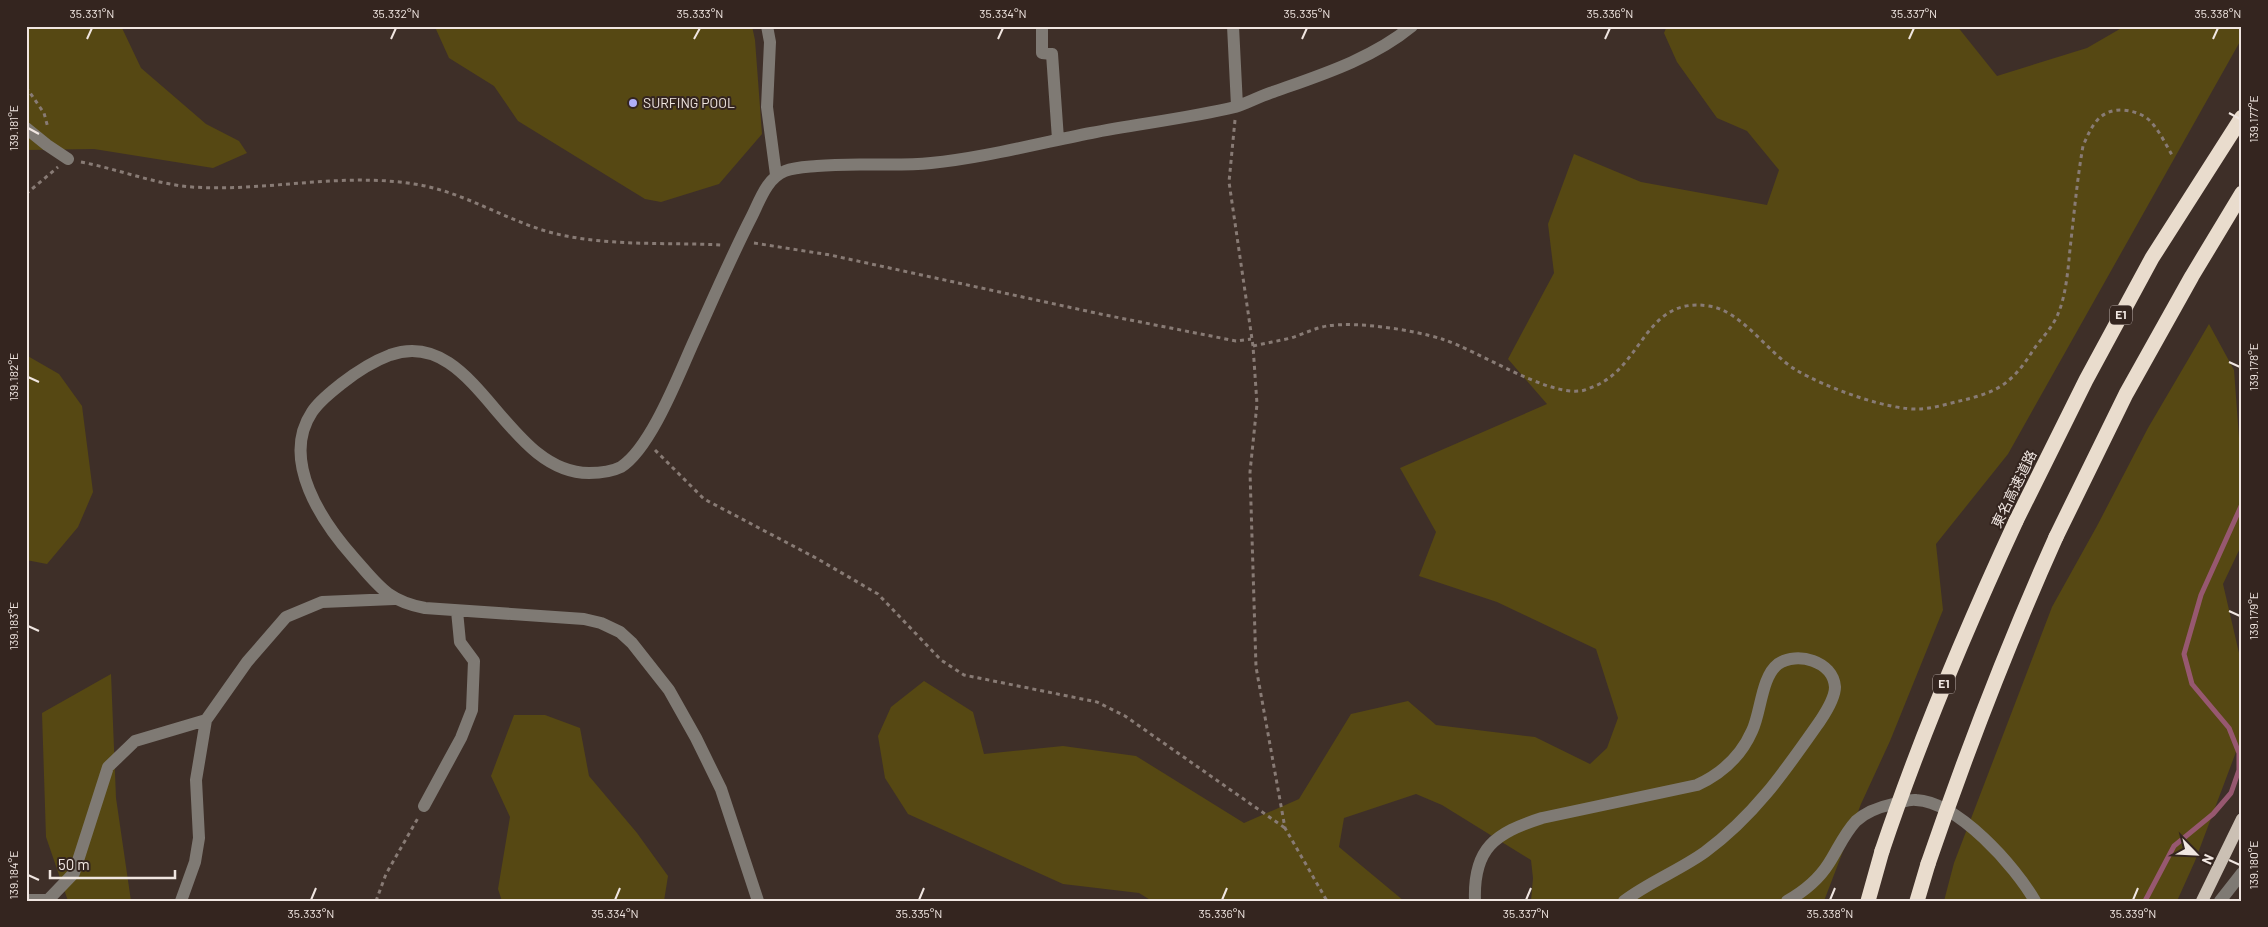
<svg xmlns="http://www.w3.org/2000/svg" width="2268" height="927" viewBox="0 0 2268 927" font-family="Barlow,'Noto Sans JP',sans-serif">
<rect width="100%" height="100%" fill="#3e2f28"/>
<path fill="#564813" d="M26 26H118L122 28 141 68 206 124 239 141 247 153 213 168 94 149 26 150Z
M752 26 755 40 762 134 719 184 661 202 645 199 518 121 494 86 449 58 435 27Z
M1667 26H1957L1997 76 2087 48 2125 26H2242V38L2008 454 1936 544 1943 610 1890 741 1861 804 1824 901H1531L1533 878 1531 860 1442 805 1416 794 1344 818 1339 847 1404 901H1152L1139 893 1063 884 908 814 885 778 878 736 891 707 924 681 973 712 984 754 1063 746 1136 756 1244 823 1299 799 1351 714 1408 701 1436 725 1535 737 1590 764 1607 748 1618 718 1596 649 1497 602 1419 576 1436 532 1400 468 1547 404 1508 359 1554 273 1548 224 1574 154 1641 182 1767 205 1779 170 1747 131 1717 118 1677 62 1664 33Z
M2209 324 2234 370 2242 478V544L2223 584 2242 666V736L2195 861 2177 901H1944L1954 863 2052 607 2097 526 2148 428Z
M26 355 59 374 82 406 93 492 78 527 47 564 26 560Z
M111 674 116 798 131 901H68L46 837 42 713Z
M514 715H545L580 728 589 776 637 833 668 876 664 901H502L498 889 510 817 491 776Z"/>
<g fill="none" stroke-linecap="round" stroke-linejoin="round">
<path stroke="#975870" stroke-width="5" d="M2145 901 2174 846 2213 814 2231 793 2239 770V753L2229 728 2192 684 2184 654 2201 595 2242 504"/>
<path stroke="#887b75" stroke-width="3" stroke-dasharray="4 4" stroke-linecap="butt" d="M26 87 44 113 48 128
M1235 120 1229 182 1253 346 1257 404 1250 472 1256 667 1285 828 1327 901
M81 162C118 169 154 184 192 187 266 192 340 172 414 184 462 191 503 219 549 232 605 247 665 242 722 245
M26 194 58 167
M754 243 830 255 1105 315 1236 341 1251 339
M1253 346C1266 343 1278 341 1291 338 1303 334 1315 328 1327 326 1357 321 1413 330 1442 339 1479 351 1543 394 1579 391 1584 391 1590 388 1595 386 1643 366 1645 296 1709 306 1742 311 1768 353 1796 370 1825 387 1888 411 1921 409 1935 408 1950 403 1964 400 1980 396 1997 391 2009 380 2020 371 2028 358 2036 346 2044 336 2053 326 2058 314 2066 295 2068 270 2070 249 2074 215 2077 180 2083 146 2091 127 2099 109 2123 110 2132 111 2140 113 2148 119 2158 128 2165 143 2172 155
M655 450 704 499 816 558 878 594 941 660 964 675 1097 702 1125 716 1285 828
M376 901 386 874 418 818"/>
<path stroke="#7f7a74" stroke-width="12" d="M767 26 770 42 767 107 776 175
M1042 26V53L1052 54 1058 139
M1233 26 1237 106
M26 128 47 145 68 159
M424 806 461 738 472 710 474 661 460 642 457 611
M26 900H48L74 873 108 767 135 741 206 720
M181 901 195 862 199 838 196 780 206 720 247 662 286 617 322 602 394 599
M758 901 721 789 696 738 669 690 632 643 620 632 601 623 584 619 425 608C387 601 378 585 354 558 322 522 280 460 312 412 319 401 331 392 341 384 355 373 374 361 390 355 476 325 504 473 589 473 600 473 611 472 621 467 651 448 679 374 694 341 713 299 731 257 752 216 760 200 767 178 785 171 795 167 806 167 817 166 855 162 893 167 931 163 983 158 1039 143 1091 133 1137 124 1189 118 1235 107 1248 103 1260 96 1273 92 1321 75 1372 59 1412 26
M1475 901C1473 848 1495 833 1542 818L1697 785C1721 774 1741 756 1752 731 1761 713 1761 677 1778 664 1797 651 1833 661 1835 687 1835 698 1826 712 1820 721 1785 771 1755 815 1705 852 1680 870 1649 882 1624 901
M1787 901C1803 892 1819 879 1829 863 1838 849 1844 834 1856 821 1867 811 1879 807 1893 804 1900 803 1909 799 1916 800 1958 802 2015 866 2035 901
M2220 901 2242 873"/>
<path stroke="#cbc0b4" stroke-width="12" d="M2202 901 2242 819"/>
<path stroke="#e9dccd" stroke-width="15" d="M2016 521 2086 380 2152 258 2242 117
M2056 537 2126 394 2192 276 2242 193
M1868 901 1882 851
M1917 901 1928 864"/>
<path stroke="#e9dccd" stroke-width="15" d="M1882 851C1920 738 1966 629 2016 521
M1928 864C1966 753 2008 644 2056 537"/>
</g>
<path fill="none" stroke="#f0e6e1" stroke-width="2" d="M87 39 92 28M391 39 396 28M694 39 700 28M998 39 1003 28M1302 39 1307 28M1605 39 1610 28M1909 39 1914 28M2213 39 2218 28M2229 113 2240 119M28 128 39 134M2229 362 2240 367M28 377 39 382M2229 611 2240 616M28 626 39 631M2229 860 2240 865M28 875 39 880M311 900 316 888M615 900 620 888M919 900 924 888M1222 900 1227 888M1526 900 1531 888M1830 900 1835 888M2133 900 2138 888"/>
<circle fill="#afaefa" stroke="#34251f" stroke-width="2" cx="633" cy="103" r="5"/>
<g text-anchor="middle" stroke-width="4" stroke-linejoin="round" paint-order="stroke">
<g fill="#34251f" stroke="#b8aca7" stroke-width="1">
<rect x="2110" y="305.5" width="22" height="19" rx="4"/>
<rect x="1933" y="674.5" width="22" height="19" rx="4"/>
</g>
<g font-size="12" font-weight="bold" fill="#f0e6e1">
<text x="2121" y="319">E1</text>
<text x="1944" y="688">E1</text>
</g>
<g font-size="14" fill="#f0e6e1" stroke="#34251f" text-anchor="start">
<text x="643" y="108">SURFING POOL</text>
</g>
<g font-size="14" fill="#f0e6e1" stroke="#34251f">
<text transform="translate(2014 489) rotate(-64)" y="5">東名高速道路</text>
</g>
</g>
<rect width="2268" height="927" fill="none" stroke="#34251f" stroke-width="55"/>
<g transform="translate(2196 854) rotate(114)" stroke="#34251f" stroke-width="4" paint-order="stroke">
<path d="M0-4L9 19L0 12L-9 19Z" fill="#f0e6e1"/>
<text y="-8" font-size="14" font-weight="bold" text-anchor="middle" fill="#f0e6e1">N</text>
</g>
<path d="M50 870v8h125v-8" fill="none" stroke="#f0e6e1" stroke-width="2.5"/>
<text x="58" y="870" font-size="15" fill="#f0e6e1" stroke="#34251f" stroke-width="4" paint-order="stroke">50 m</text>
<rect x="28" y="28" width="2212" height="872" fill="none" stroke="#f0e6e1" stroke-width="2"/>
<g font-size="12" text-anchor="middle" fill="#f0e6e1">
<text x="92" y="18">35.331°N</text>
<text x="396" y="18">35.332°N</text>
<text x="700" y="18">35.333°N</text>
<text x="1003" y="18">35.334°N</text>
<text x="1307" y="18">35.335°N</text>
<text x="1610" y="18">35.336°N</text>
<text x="1914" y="18">35.337°N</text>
<text x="2218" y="18">35.338°N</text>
<text transform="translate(2254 119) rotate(-90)" y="4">139.177°E</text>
<text transform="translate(14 128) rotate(-90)" y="4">139.181°E</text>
<text transform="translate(2254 367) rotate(-90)" y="4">139.178°E</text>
<text transform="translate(14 377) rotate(-90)" y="4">139.182°E</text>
<text transform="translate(2254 616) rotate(-90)" y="4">139.179°E</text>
<text transform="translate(14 626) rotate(-90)" y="4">139.183°E</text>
<text transform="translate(2254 865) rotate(-90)" y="4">139.180°E</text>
<text transform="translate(14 875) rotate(-90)" y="4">139.184°E</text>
<text x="311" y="918">35.333°N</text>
<text x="615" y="918">35.334°N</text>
<text x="919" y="918">35.335°N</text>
<text x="1222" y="918">35.336°N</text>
<text x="1526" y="918">35.337°N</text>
<text x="1830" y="918">35.338°N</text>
<text x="2133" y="918">35.339°N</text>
</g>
</svg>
